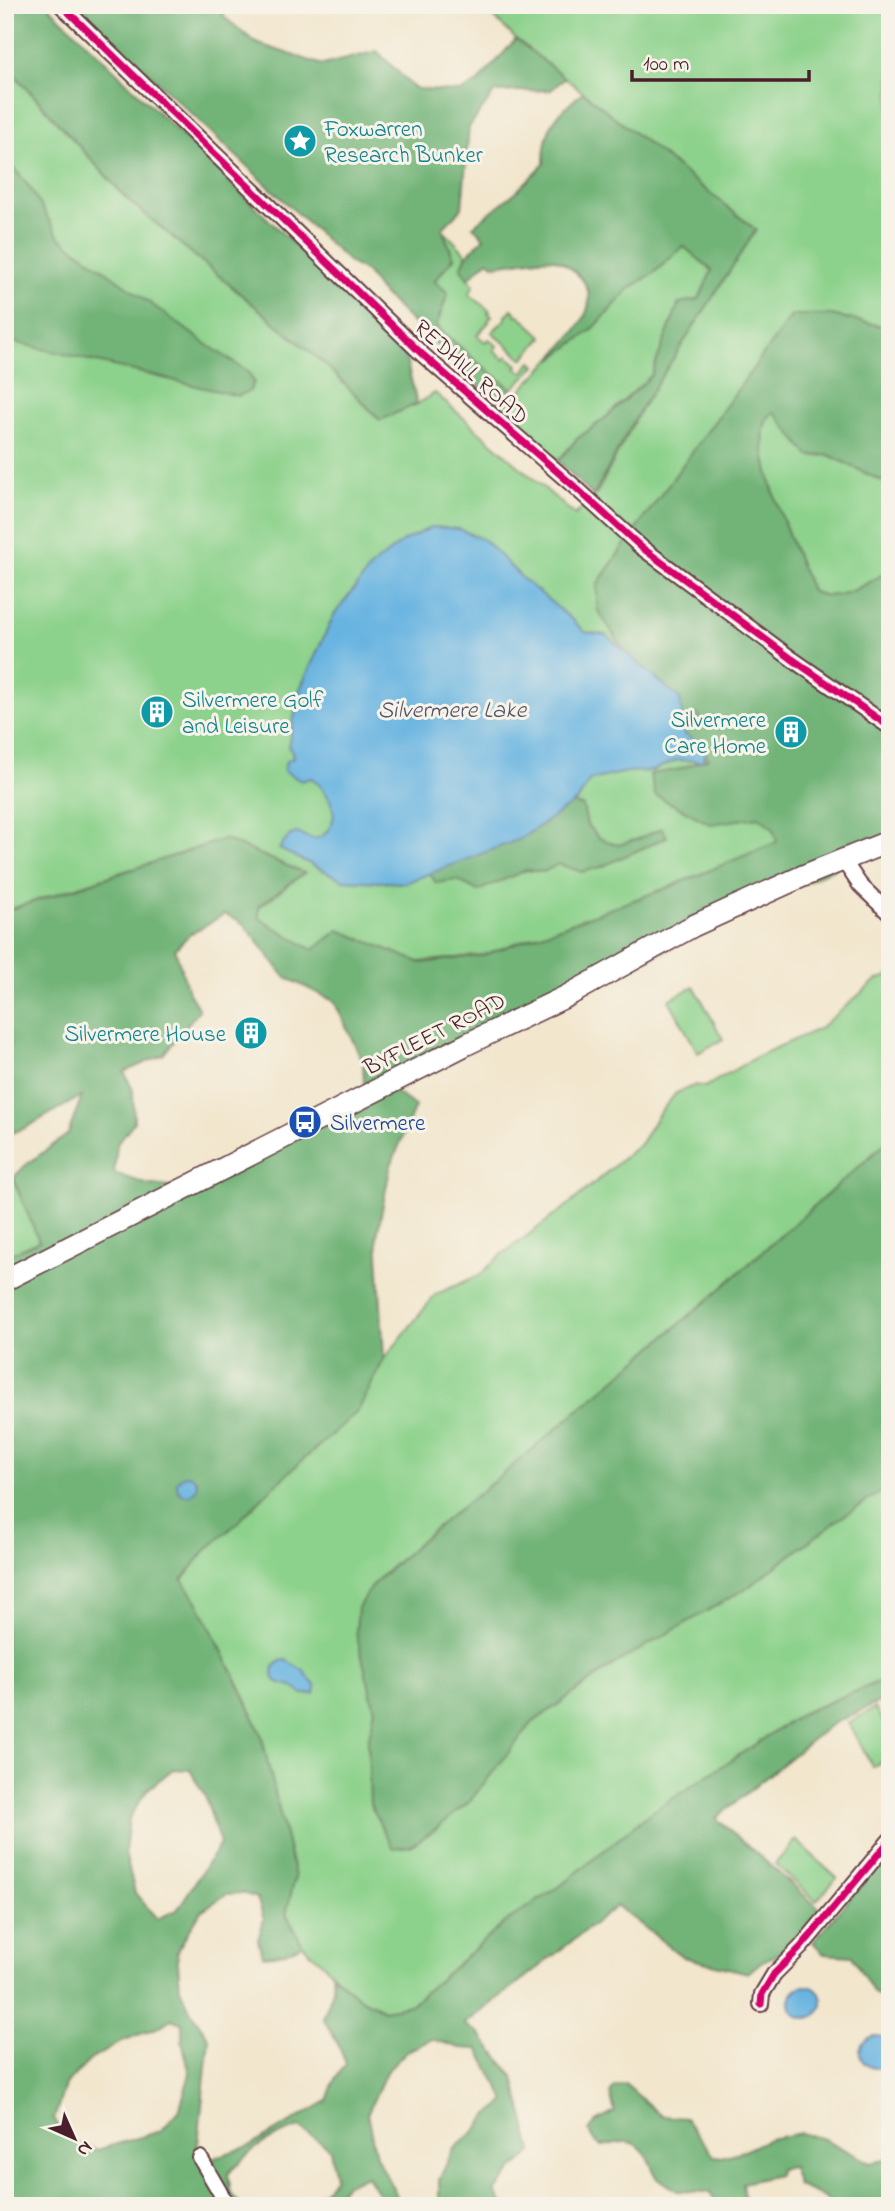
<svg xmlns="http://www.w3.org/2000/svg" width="895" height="2211" viewBox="0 0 895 2211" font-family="'Indie Flower',sans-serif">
<rect width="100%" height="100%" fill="#f7f3e8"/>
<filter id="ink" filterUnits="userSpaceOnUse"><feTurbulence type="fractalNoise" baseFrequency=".0143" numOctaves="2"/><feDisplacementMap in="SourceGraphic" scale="14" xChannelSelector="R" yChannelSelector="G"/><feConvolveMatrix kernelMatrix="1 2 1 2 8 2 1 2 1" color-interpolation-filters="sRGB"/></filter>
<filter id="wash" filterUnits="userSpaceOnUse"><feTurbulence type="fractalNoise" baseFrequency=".00686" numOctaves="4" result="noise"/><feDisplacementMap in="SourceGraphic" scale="28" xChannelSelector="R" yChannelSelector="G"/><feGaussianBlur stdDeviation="1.57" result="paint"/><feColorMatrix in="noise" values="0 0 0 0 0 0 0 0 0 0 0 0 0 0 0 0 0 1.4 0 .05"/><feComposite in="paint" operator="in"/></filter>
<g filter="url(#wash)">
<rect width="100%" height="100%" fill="#f2e6cd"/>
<path fill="#8dd28c" stroke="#6c785c" stroke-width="2" d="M481 5H890V328L831 315 792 316 623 547 597 585 716 730 792 843 484 955 353 969 289 954 259 923V907L304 873 131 869 5 911V64L127 199 328 367 380 420 417 404 435 393 575 515 597 493 640 410 756 230 516 39Z
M442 229 467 255 461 268 474 285 469 294 490 311 488 313 492 316 488 321 489 322 477 335 485 342 489 339 497 346 494 350 504 359 507 356 518 365 516 368 521 372 525 371 531 361 536 366 512 389 477 362 436 326 448 293 434 281 454 258Z
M684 246 712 271 699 299 679 303 651 376 604 419 577 439 558 461 506 406 549 361 593 329 629 289 655 272Z
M512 309 516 313V315H519L543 337 523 359 492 332 506 319 505 317Z
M774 411 809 456 829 455 890 485V570C866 584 838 605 811 591 797 554 750 454 767 419 768 417 772 413 774 411Z
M890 975V1139L716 1293 502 1475 428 1534 371 1586 358 1608 368 1675 375 1710 368 1742 392 1848 410 1846 433 1831 469 1802 532 1723 616 1663 747 1588 836 1521 890 1486V1677L803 1713 649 1814 559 1887 508 1920 410 2005 384 2010 356 1996 302 1944 286 1913 295 1877 261 1734 241 1689 198 1603 182 1580 205 1551 238 1522 277 1483 358 1411 384 1359 436 1294 480 1275 500 1256 571 1203 641 1143 658 1115 676 1093 696 1085 705 1087 758 1056 819 1029 875 981Z
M694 986 723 1039 698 1053 669 1000Z
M5 1161 40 1241 5 1257Z
M875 1708 890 1734V1757L873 1767 848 1723Z
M796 1840 837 1878 816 1901 775 1864Z"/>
<path fill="#72b478" stroke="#5e6a52" stroke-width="2" fill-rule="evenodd" d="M5 5H47L404 351 417 404 380 420 328 367 127 199 5 64Z
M76 5H228L223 16 256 43 323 65 377 51 415 89 460 92 477 83 516 39 565 78 551 90 495 92 469 127 462 208 442 229 454 258 434 281 448 293 436 326 477 362 512 389 497 403 379 290 367 273 349 262Z
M583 92 756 230 640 410 593 496 558 461 577 439 604 419 651 376 679 303 699 299 712 270 683 246 655 272 629 289 593 329 549 361C568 339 606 307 581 278 574 270 564 262 554 259 545 256 506 264 494 265L488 260 468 279 461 268 467 255 484 238 473 226 517 191 544 164C544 125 556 115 583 92Z
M5 157 31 189 59 237 205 343 248 372 254 382 250 391 238 396 5 340Z
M792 315H831L890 328V485L829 455 809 456 774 412C772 413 768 417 767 419 750 454 797 554 811 591 839 605 866 584 890 570V841L387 1086 415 1106 390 1168 377 1236 384 1359 358 1411 277 1483 238 1522 205 1551 182 1580 198 1603 241 1689 261 1734 295 1877 286 1914 302 1944C290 1953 278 1955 263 1956L258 1940 264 1919 257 1898 243 1893 227 1894 201 1911 177 1951 180 1989 191 2012 209 2038 197 2153 209 2159 250 2146 327 2101 334 2081 346 2064 338 2044 323 2018 333 1990 332 1974 356 1996 384 2010 410 2005 508 1920 559 1887 649 1814 803 1713 890 1677V1697L830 1725 716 1818 822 1911 789 1950 762 1961 748 1973 683 1957 617 1906 465 2024 480 2035 514 2077 532 2152 513 2169 495 2191 504 2206H439V2180L453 2150 475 2131 487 2116 506 2101 478 2049 460 2048 432 2039 407 2051 386 2072 367 2114 376 2156 402 2206H386L367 2176 346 2184 327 2206 316 2200 335 2178 330 2149 299 2127C268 2138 250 2149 228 2174L231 2194 242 2206H5V1257L39 1241 13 1178 26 1165 68 1134 82 1096 23 1129 5 1135V1045L10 1042 5 1031V911L224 839 304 873 259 906V918L313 950 339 930 421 963 484 955 672 886 777 842 773 828 759 817 710 824 655 795 650 774 677 770 709 758 682 732 700 717 697 714 681 728 648 672 626 653 597 609V585L623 547ZM225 914 244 924 285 977 334 1001 363 1062 364 1084 380 1076 386 1086 183 1189 146 1184 114 1173 117 1144 134 1122 133 1090 124 1072 163 1055 199 1010 188 991 175 949 189 935ZM173 1769 190 1770 205 1796 220 1844 177 1910 157 1919 135 1893 125 1853 129 1818 147 1790ZM171 2019 182 2023V2041L190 2074 179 2111 161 2131 97 2150 70 2141 54 2119 65 2085 90 2060 122 2041 159 2027Z
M566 802 583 806 587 825 599 838 618 845 638 839 662 828 667 837 601 867 582 872 558 864 544 872 526 870 478 891 457 880 436 883 420 859Z
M890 1139V1486L836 1521 747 1588 616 1663 532 1723 469 1802 433 1831 410 1846 392 1848 370 1804 368 1742 375 1710 356 1633 358 1608 371 1586 428 1534 502 1475 716 1293Z
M890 1850V1935L881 1952 890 1977V2002L873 1992 852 1956 824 1954 813 1942Z
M625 2084 661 2116 685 2118 714 2156 722 2157 744 2151 769 2139 801 2133 824 2139 870 2163 890 2159V2206H831L825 2197 798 2186 792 2167 779 2169 778 2175 742 2183 746 2206H718L710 2192 677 2191 657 2177C649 2164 645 2140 624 2142 616 2142 609 2146 601 2146L597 2143 589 2131 596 2122 615 2112 610 2094 614 2087Z"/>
<path fill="#68b4e1" stroke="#596a86" stroke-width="2" d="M432 527 459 529 484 540 522 578 569 617 585 632 606 635 680 699 685 735 699 743 706 754 702 761 677 760 652 771 627 772 590 780 578 800 520 839 405 883 343 880 279 849 290 835 296 833C302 834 307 838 312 838 326 840 336 821 333 809 331 799 320 783 311 778L301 781 284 771 286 761 293 758 292 751 288 747 300 689 334 615 372 566 403 541Z
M177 1485a10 10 0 1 1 20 0a10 10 0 1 1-20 0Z
M286 1660 304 1671 316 1687 315 1694H303C299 1692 296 1688 292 1686 280 1682 270 1685 274 1667L280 1661Z
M790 2002a16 16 0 1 1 32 0a16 16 0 1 1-32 0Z
M860 2052a16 16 0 1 1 32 0a16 16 0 1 1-32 0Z"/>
</g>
<g filter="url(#ink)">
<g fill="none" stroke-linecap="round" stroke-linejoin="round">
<defs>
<path id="minor" d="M61 5 423 355 575 487 641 547 792 659 890 727
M843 860 860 885 890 914
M761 2004 762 1994 774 1974 801 1947 890 1840
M200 2158 228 2206"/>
<path id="primary" d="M5 1280 467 1044 567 996 693 926 803 876 890 841"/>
</defs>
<use href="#minor" stroke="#633d43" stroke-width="18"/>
<use href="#primary" stroke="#633d43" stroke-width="24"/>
<use href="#minor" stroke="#fff" stroke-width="14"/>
<use href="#primary" stroke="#fff" stroke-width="21"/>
<defs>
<path id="cycleway" d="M61 5 423 355 575 487 641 547 792 659 890 727
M761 2004 762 1994 774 1974 801 1947 890 1840"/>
</defs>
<use href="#cycleway" stroke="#f7f3e8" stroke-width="11"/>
<use href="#cycleway" stroke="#d6006c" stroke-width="7"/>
</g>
</g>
<defs>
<symbol id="sight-disc" viewBox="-11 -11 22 22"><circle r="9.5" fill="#0f9aa8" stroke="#f7f3e8"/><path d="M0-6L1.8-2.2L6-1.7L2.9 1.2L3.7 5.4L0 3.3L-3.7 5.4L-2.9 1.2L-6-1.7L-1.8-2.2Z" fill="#fff"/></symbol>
<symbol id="building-disc" viewBox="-11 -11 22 22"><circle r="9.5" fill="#0f9aa8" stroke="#f7f3e8"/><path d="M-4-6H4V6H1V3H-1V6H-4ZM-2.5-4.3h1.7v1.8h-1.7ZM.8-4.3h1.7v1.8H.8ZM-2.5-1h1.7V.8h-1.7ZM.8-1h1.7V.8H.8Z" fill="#fff"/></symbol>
<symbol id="bus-disc" viewBox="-11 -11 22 22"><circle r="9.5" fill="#1a4fb4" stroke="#f7f3e8"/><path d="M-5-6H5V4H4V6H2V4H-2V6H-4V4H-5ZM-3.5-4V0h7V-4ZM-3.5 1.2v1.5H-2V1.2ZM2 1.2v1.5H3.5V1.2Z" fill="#fff"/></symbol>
</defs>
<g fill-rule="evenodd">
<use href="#sight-disc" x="281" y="122" width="38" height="38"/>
<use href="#building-disc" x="138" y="693" width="38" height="38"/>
<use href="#building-disc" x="772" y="713" width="38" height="38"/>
<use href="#building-disc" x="232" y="1014" width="38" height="38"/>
<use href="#bus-disc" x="286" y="1103" width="38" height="38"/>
</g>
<g text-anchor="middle" stroke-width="6" stroke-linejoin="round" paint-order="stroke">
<g font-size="23" fill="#0d838f" stroke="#f7f3e8" text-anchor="start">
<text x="324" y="136">Foxwarren<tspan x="324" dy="26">Research Bunker</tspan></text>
<text x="182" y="707">Silvermere Golf<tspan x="182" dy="26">and Leisure</tspan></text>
<text x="766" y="727" text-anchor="end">Silvermere<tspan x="766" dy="26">Care Home</tspan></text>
<text x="226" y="1041" text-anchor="end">Silvermere House</text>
</g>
<g font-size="23" fill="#4a1f2b" stroke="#f7f3e8">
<text transform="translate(472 371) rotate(42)" y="8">REDHILL ROAD</text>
<text transform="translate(434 1033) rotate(-27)" y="8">BYFLEET ROAD</text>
</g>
<g font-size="23" fill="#164399" stroke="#f7f3e8" text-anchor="start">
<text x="330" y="1130">Silvermere</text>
</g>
<g font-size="24" font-style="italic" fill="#54536b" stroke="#f7f3e8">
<text x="452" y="717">Silvermere Lake</text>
</g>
</g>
<rect width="895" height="2211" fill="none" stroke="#f7f3e8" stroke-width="28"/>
<g transform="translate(74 2138) rotate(135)" stroke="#f7f3e8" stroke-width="5" paint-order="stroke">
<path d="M0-5L12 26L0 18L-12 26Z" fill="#4a1f2b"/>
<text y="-10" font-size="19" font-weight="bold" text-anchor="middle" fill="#4a1f2b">N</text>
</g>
<path d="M632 70v10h177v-10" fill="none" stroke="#4a1f2b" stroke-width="3.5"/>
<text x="643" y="70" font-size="21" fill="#4a1f2b" stroke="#f7f3e8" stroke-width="5" paint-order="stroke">100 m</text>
</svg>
